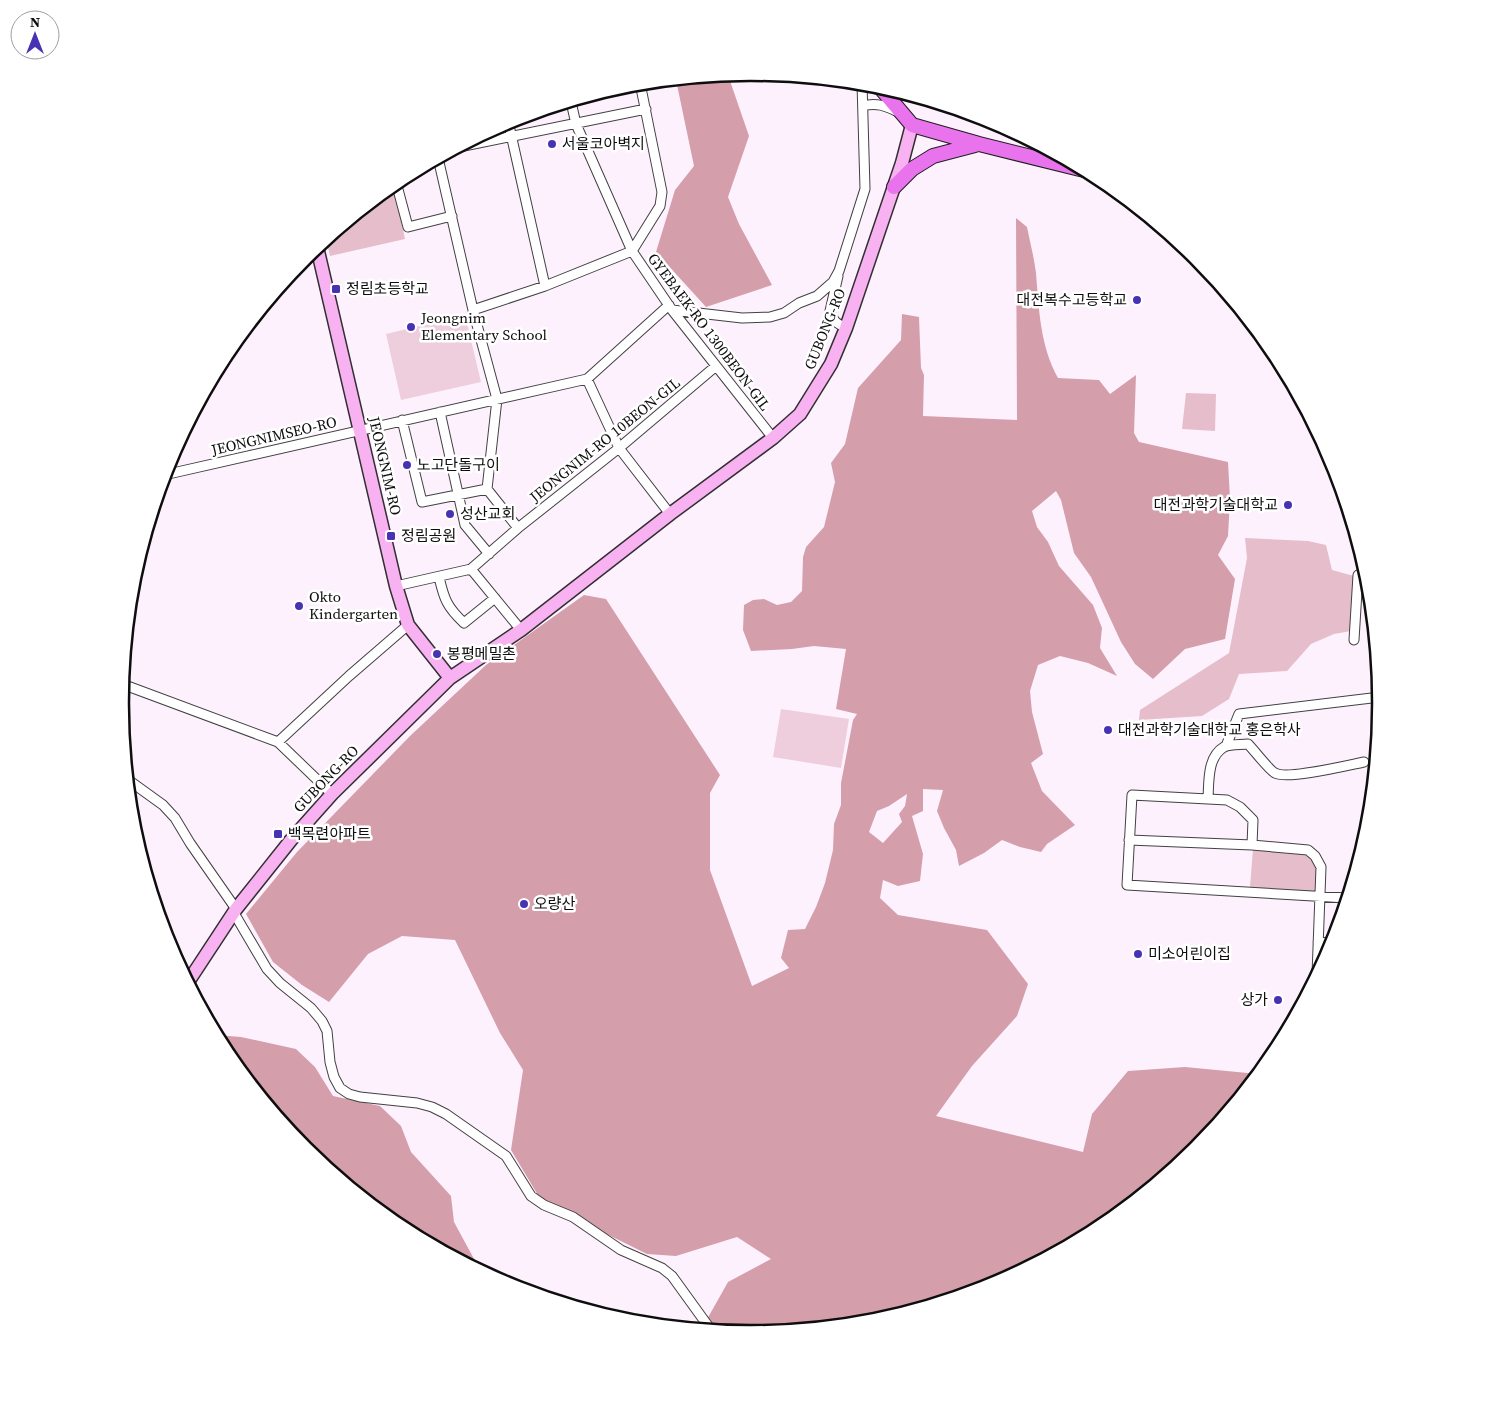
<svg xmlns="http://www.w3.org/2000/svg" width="1501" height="1406" viewBox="0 0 1501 1406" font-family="'Source Serif 4','Noto Sans KR',serif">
<rect width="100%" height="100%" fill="#fef1fe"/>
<path fill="#e6bdca" d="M393 184 405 239 330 256 326 239Z
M1186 393 1216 394 1215 431 1182 429Z
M1245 538 1308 541 1326 545 1332 570 1354 576 1351 631 1334 634 1311 644 1287 671 1239 674 1229 699 1202 716 1139 720 1140 710 1229 653 1247 558Z
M1253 849 1308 854 1318 867V893L1250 887Z"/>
<path fill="#d59eab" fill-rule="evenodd" d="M728 75 749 136 728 197 739 224 772 285 706 307 656 252 675 190 694 166 676 80Z
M1016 218 1027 227C1030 242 1034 257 1036 273 1039 310 1040 345 1058 378L1099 380 1110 394 1136 375 1134 433 1139 442 1228 462 1230 499 1228 536 1218 555 1235 579 1225 639 1185 649 1153 679 1135 664 1121 642 1091 577 1074 553 1061 500 1056 491 1032 511 1037 527 1048 542 1059 566 1093 605 1102 628 1100 648 1117 676 1088 663 1060 656 1038 665 1030 691 1032 712 1043 754 1031 763 1042 791 1075 825 1047 844 1041 852 1020 847 1002 840 984 853 959 866 956 850 944 828 937 811 943 790 923 789V811L912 816 923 854 920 881 898 886 883 880 880 898 898 915 987 930 1028 984 1017 1016 972 1066 936 1116 1083 1152 1092 1114 1128 1071 1185 1067 1258 1074 1196 1149 1101 1227 992 1286 873 1321 750 1333 711 1330 706 1321 728 1282 771 1259 737 1237 676 1256 647 1254 542 1202 511 1150 523 1070 500 1033 455 940 402 936 368 954 329 1002 302 985 273 962 246 914 297 852 410 736 486 665 584 595 606 599 720 775 710 793V870L752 986 789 968 781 958 788 930 805 929 816 907 825 883 833 850 834 824 841 805V783L853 720 857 714 836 709 846 649 814 646 792 649 751 651 743 630 744 605 753 600 764 599 777 605 791 602 802 591 803 557 806 547 824 527 835 482 831 463 845 444 858 388 901 340 902 314 919 317 921 368 924 375 923 416 1017 420ZM907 794 905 806 899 814 902 822 883 843 869 832 877 811 889 806Z
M216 1035 241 1037 296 1049 315 1067 333 1096 380 1106 401 1126 411 1152 451 1196 454 1222 480 1270 400 1227 304 1149 226 1053Z"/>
<path fill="#eecedc" d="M465 315 481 382 401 400 386 334Z
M781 709 849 719 841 768 773 757Z"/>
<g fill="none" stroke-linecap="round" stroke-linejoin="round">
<defs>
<path id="street" d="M571 102 576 124 632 251 672 310 773 438
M863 106C876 102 886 106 898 112
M508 121 545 286
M459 147 646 109
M438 158 473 310 497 399 487 489 518 528
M396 182 408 227 452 216
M838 276 830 311C832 321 838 324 846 328
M473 310 545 286 632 251 660 206 662 192 640 83
M672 310 742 318 770 317 784 313 799 303 817 296 833 282 839 271 865 189 862 83
M587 379 619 448 670 514
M440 412 465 525 489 554
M402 420 422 502 487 489
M164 475 587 379 669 305
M471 569 521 630
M439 577C444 599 447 607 464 623L495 598
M396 586 471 569 518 528 619 448 716 366
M1354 640 1358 575
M122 684 278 742 332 794
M278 742 349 676 408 625
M1226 746 1239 714 1380 697
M127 779 163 805 175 818 190 843 236 909
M1208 799C1209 782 1207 757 1224 747 1230 744 1241 745 1248 744 1254 750 1269 770 1275 773 1287 780 1349 765 1364 762
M1129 840 1252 845 1308 850 1315 856 1321 867 1317 975
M1252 845 1253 820 1240 807 1227 800 1132 795 1127 885 1347 898
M234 913 267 969 280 983 311 1008 322 1021 327 1031 330 1062 334 1077 340 1088 349 1094 360 1097 417 1103 432 1107 446 1114 506 1156 531 1196 544 1205 573 1217 621 1250 662 1268 672 1276 711 1330
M1318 942 1333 943"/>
<path id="secondary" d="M317 247 396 586 408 625 450 678
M188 982 236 909 291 840 332 794 450 678 521 630 670 514 773 438 800 414 831 364 846 328 902 163 912 125"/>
<path id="primary" d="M879 86 912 125 979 144 1084 170
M894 187 912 169 933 156 975 145"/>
</defs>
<use href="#street" stroke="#414141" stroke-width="11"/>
<use href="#secondary" stroke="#303030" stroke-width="15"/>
<use href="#primary" stroke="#1f1f1f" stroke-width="16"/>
<use href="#street" stroke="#fff" stroke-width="9"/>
<use href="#secondary" stroke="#f8b2f1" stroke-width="12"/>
<use href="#primary" stroke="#e873ec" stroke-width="14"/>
</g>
<g fill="#4732b3" stroke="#fff" stroke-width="2">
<circle cx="552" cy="144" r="5"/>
<rect x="331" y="284" width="10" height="10" rx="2.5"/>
<circle cx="1137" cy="300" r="5"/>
<circle cx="411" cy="327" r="5"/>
<circle cx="407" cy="465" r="5"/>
<circle cx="1288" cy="505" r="5"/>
<circle cx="450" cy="514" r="5"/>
<rect x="386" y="531" width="10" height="10" rx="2.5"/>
<circle cx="299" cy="606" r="5"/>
<circle cx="437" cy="654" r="5"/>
<circle cx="1108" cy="730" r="5"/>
<rect x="273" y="829" width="10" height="10" rx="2.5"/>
<circle cx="524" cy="904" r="5"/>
<circle cx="1138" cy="954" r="5"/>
<circle cx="1278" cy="1000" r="5"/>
</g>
<g text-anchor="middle" stroke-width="5" stroke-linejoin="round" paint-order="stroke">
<g font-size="15" fill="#0e0e0e" stroke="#fff" text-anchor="start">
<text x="562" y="149">서울코아벽지</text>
<text x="346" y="294">정림초등학교</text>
<text x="1127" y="305" text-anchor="end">대전복수고등학교</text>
<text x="421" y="323">Jeongnim<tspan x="421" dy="17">Elementary School</tspan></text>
<text x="417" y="470">노고단돌구이</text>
<text x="1278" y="510" text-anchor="end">대전과학기술대학교</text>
<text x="460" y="519">성산교회</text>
<text x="401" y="541">정림공원</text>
<text x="309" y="602">Okto<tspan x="309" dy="17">Kindergarten</tspan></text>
<text x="447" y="659">봉평메밀촌</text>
<text x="1118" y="735">대전과학기술대학교 홍은학사</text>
<text x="288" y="839">백목련아파트</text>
<text x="534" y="909">오량산</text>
<text x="1148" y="959">미소어린이집</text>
<text x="1268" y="1005" text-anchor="end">상가</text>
</g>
<g font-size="15" fill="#0e0e0e" stroke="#fff">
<text transform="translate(825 329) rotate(-68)" y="5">GUBONG-RO</text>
<text transform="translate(709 332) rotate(53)" y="5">GYEBAEK-RO 1300BEON-GIL</text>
<text transform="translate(274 436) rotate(-13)" y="5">JEONGNIMSEO-RO</text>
<text transform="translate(605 440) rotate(-39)" y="5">JEONGNIM-RO 10BEON-GIL</text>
<text transform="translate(385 466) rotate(77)" y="5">JEONGNIM-RO</text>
<text transform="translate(326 779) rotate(-46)" y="5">GUBONG-RO</text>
</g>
</g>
<path d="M0 0H1501V1406H0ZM750 81H751A621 621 0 0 1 1372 702V704A621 621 0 0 1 751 1325H750A621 621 0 0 1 129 704V702A621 621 0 0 1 750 81Z" fill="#fff" fill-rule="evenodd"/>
<path fill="none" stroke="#0e0e0e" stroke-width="2.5" d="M750 81H751A621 621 0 0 1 1372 702V704A621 621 0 0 1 751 1325H750A621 621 0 0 1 129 704V702A621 621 0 0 1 750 81Z"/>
<g transform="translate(35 35)"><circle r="24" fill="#ffffff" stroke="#9f9f9f"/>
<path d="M0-4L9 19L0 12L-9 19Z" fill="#4732b3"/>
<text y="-8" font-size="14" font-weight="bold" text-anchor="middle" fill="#0e0e0e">N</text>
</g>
</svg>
